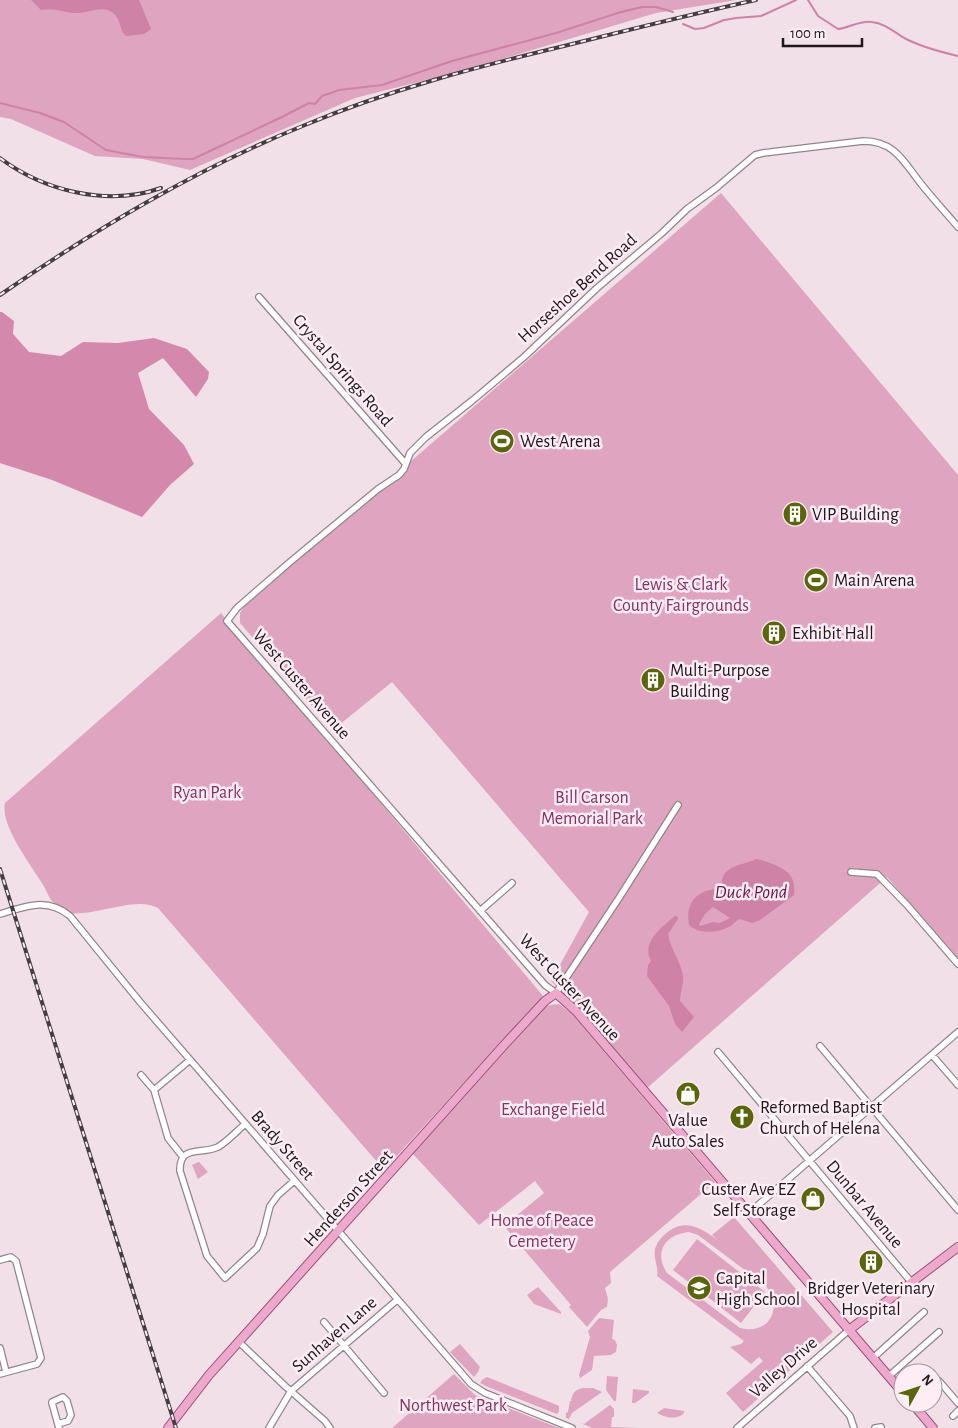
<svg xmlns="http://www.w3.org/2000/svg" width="958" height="1428" viewBox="0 0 958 1428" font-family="'Alegreya Sans',sans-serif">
<rect width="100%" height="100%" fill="#f1e0e7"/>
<path fill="#dfa4bf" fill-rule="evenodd" d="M0 0H736L656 13 462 71 355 98 190 170 143 159 95 156 11 119 0 117Z
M721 193 958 475V959L887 877 646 1089 569 999 551 981 589 912 392 682 333 730 240 623V613L246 604Z
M221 613 543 996 384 1170 158 908C139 897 104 912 82 913 79 913 74 914 70 913 66 912 57 907 54 903 49 899 46 889 42 883 31 865 0 825 5 803Z
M559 1004 572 1014 715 1182 610 1272 611 1283 605 1288 608 1299 607 1307 601 1310 587 1327 569 1307 571 1305 504 1226 544 1193 535 1181 479 1225 412 1153 544 1008 550 1005Z
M199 1162 208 1172 198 1179 192 1165Z
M734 1217 833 1332 743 1412 726 1393 763 1361 759 1357 751 1364 730 1347 741 1344 744 1341 657 1276C659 1267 653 1259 655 1249 657 1242 663 1235 669 1231 688 1218 703 1230 719 1241L712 1235ZM689 1232 698 1235 765 1285C784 1306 770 1336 740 1328L667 1273C653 1252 666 1234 689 1232Z
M697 1239 765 1292 741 1323 673 1270Z
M538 1287 561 1312V1314L534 1304 527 1295Z
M599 1318 614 1320 612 1339 615 1340 617 1345 616 1352 611 1355 594 1356 592 1370 580 1378 579 1375 590 1337 588 1331Z
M460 1344 480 1367 478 1372 474 1377 450 1352Z
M454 1374 475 1395 559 1428H392Z
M607 1376 618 1377 616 1401H614L606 1390Z
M487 1377 557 1405 559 1406V1411L557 1414 488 1387 480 1383 483 1379Z
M583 1388H593L602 1392 572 1413 569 1419 566 1418V1413L568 1412 570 1401H572L571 1400C573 1392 575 1390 583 1388Z
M633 1389 649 1391V1393L635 1403H632Z
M610 1405 614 1409V1417H612L611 1427 639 1428H592L578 1422 584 1424Z
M664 1408 684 1411V1413C677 1421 664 1417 657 1413Z"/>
<path fill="#d488ac" d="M0 312H2L14 321 13 334 29 352 61 356 83 342 118 343 154 338 187 349 209 372 208 379 196 397 163 358 138 373 149 409 184 445 194 464 170 485 142 517 52 480 0 463Z"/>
<path fill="#ce82a6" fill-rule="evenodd" d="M31 0H139L151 29 144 34 126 36C119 31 122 20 113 13 103 5 91 12 79 13 66 14 55 7 41 10Z
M756 859C765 860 785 868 790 875 794 880 795 890 794 895L760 920 752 923 740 919C735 921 732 926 727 928 716 933 698 934 689 925 685 900 698 890 722 888 719 865 742 866 756 859ZM713 907 730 918 720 923 713 922 700 926 699 924 705 914Z
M675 916H677L678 919 668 934C670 949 681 961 683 976 684 983 680 993 680 1001L694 1017 682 1032 675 1024 669 1006 647 976 648 965 651 961C641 942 662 927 675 916Z"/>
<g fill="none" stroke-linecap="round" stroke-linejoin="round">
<path stroke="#ce82a6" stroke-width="2" d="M808 0 818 16 838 29C849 28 860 20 872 22 885 23 895 33 906 39 922 47 941 52 958 56
M683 24 695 29 704 28 724 20 736 18 761 16 796 0
M0 103 40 113 64 122 106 150 143 157 186 159H193L282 117 309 103 315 104 322 96 339 90 382 85 452 61 556 33 621 12 642 7H656L673 12"/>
<defs>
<path id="minor" d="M259 297 405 463
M678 805 619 898 556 993 545 985 227 621 237 608 290 562 378 489 399 475 404 469 410 453 426 437 473 400 524 357 597 288 662 233 687 209 716 188 755 155 763 153 863 141C896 141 904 163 922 185 934 200 946 213 958 227
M851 872 877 874 907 905 958 964
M480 911 512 883
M0 914C27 906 47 897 70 916L140 1002 471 1384 485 1393 572 1428
M820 1046 958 1210
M718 1052 912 1283
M932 1055 958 1085
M141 1075 154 1090 168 1138 183 1157
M154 1090 190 1060
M245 1124C237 1131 228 1141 218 1147 202 1155 179 1144 180 1171L207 1256 225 1278 257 1248 263 1234 270 1206 278 1195 294 1181
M749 1213 958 1032
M0 1260 11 1257 16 1261 41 1358 37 1364 0 1374
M324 1322 384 1393
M239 1342 285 1386 325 1421 330 1428
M0 1348 6 1372
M873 1358 924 1312
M807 1366 850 1416 854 1428
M889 1376 939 1332
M939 1381 958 1403
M953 1416 958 1411
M58 1424 68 1421 71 1415 67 1401 63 1397 52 1402V1403L59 1428
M269 1428 291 1391 397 1300
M737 1428 849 1330
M875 1428 881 1427"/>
<path id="major" d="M849 1330 958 1247
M912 1403 933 1428
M168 1428 209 1375 505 1044 545 1001 556 993 576 1011 903 1393"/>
</defs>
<use href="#minor" stroke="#93848b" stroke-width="8"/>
<use href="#major" stroke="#9c5077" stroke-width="10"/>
<use href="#minor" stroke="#fff" stroke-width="5.5"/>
<use href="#major" stroke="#eca9cb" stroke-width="8"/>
<defs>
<path id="rail" d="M0 158C44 191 108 207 161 188
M0 295C96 229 196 169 305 125 389 90 476 67 564 46 628 30 692 14 756 0
M0 869 176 1428"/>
</defs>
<use href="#rail" stroke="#453d41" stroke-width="4"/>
<use href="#rail" stroke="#feedf4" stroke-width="2" stroke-dasharray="5.5" stroke-linecap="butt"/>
</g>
<defs>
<symbol id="stadium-disc" viewBox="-11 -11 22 22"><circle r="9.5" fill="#59660b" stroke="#feedf4"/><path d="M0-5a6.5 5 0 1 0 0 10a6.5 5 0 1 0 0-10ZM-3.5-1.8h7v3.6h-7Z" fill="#fff"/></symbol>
<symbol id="building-disc" viewBox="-11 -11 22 22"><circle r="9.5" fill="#59660b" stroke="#feedf4"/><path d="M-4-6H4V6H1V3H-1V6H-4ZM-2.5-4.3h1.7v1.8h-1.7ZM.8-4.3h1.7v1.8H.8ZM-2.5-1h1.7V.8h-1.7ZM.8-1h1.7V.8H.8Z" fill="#fff"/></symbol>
<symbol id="shop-disc" viewBox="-11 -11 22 22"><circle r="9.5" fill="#59660b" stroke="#feedf4"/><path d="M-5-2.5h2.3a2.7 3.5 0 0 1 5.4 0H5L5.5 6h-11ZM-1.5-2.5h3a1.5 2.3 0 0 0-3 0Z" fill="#fff"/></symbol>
<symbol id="church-disc" viewBox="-11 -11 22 22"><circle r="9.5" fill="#59660b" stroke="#feedf4"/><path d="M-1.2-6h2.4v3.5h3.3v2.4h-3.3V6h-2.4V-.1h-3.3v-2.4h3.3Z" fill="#fff"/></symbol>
<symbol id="school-disc" viewBox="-11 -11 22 22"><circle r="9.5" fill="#59660b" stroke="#feedf4"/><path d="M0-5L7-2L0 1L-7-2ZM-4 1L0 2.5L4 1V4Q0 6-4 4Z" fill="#fff"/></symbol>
</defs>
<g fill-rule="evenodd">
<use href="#stadium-disc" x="488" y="427" width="28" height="28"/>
<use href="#building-disc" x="781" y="500" width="28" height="28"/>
<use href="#stadium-disc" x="802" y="566" width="28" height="28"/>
<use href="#building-disc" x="760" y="619" width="28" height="28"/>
<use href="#building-disc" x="639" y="666" width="28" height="28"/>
<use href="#shop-disc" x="674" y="1080" width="28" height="28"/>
<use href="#church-disc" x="728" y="1103" width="28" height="28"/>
<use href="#shop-disc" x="799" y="1185" width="28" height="28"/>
<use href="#building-disc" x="857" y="1248" width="28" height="28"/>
<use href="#school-disc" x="685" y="1274" width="28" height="28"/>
</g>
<g text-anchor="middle" stroke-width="5" stroke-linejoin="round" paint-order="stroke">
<g font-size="18" fill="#1d171a" stroke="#feedf4">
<text transform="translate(577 288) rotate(-42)" y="6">Horseshoe Bend Road</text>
<text transform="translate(343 370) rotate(49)" y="6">Crystal Springs Road</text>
<text transform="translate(302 684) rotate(49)" y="6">West Custer Avenue</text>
<text transform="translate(570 987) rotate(47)" y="6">West Custer Avenue</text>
<text transform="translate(283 1145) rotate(49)" y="6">Brady Street</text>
<text transform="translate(348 1198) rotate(-48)" y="6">Henderson Street</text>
<text transform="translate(865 1204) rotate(50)" y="6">Dunbar Avenue</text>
<text transform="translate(334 1334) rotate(-41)" y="6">Sunhaven Lane</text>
<text transform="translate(783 1367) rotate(-41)" y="6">Valley Drive</text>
</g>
<g font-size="18" fill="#1d171a" stroke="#feedf4" text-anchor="start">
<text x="520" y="447">West Arena</text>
<text x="812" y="520">VIP Building</text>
<text x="834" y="586">Main Arena</text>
<text x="792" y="639">Exhibit Hall</text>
<text x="670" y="676">Multi-Purpose<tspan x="670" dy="21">Building</tspan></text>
<text x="760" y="1113">Reformed Baptist<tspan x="760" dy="21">Church of Helena</tspan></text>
<text x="688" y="1126" text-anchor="middle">Value<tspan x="688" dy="21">Auto Sales</tspan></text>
<text x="796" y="1195" text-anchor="end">Custer Ave EZ<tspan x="796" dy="21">Self Storage</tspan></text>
<text x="716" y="1284">Capital<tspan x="716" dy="21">High School</tspan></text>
<text x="871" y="1294" text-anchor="middle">Bridger Veterinary<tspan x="871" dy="21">Hospital</tspan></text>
</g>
<g font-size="18" fill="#882e5f" stroke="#feedf4">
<text x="681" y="590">Lewis &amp; Clark<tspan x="681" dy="21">County Fairgrounds</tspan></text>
<text x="207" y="798">Ryan Park</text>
<text x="592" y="803">Bill Carson<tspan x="592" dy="21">Memorial Park</tspan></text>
<text x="553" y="1115">Exchange Field</text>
<text x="542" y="1226">Home of Peace<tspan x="542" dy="21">Cemetery</tspan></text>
<text x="453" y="1411">Northwest Park</text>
</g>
<g font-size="19" font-style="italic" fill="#6d1348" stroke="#feedf4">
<text x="751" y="898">Duck Pond</text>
</g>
</g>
<g transform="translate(918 1388) rotate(50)"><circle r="24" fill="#feedf4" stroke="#a4979d"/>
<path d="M0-4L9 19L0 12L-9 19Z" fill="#59660b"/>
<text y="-8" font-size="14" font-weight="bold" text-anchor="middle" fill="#1d171a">N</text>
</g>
<path d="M783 38v8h79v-8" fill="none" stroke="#1d171a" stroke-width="2.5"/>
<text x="790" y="38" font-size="15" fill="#1d171a" stroke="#feedf4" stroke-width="4" paint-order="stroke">100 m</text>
</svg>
